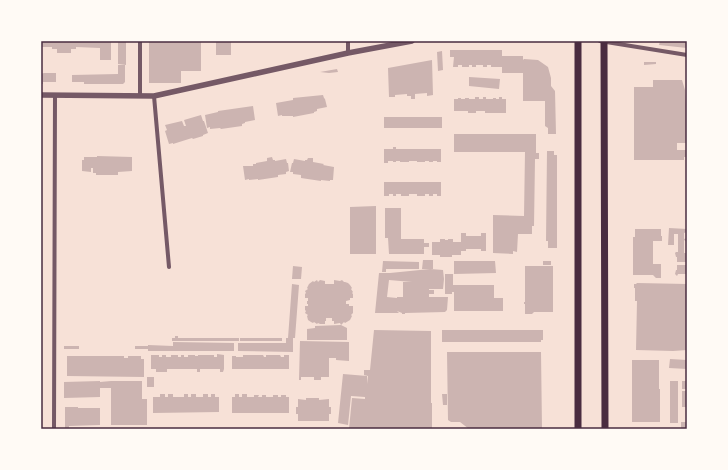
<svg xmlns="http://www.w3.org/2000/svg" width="728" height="470" viewBox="0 0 728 470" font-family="'Public Sans',sans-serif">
<rect width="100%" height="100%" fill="#f7e1d7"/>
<path fill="#ccb4b1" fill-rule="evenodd" d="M41 41H111V60H100V48L76 47V49H71V53H57V49H52V47H41Z
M118 41H126V65L118 64Z
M149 41H201V71H181V83H149Z
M216 41H231V55H216Z
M660 41H687V48L659 45Z
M450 50H502V56H523V60L524 59 538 60 548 67 551 78V86L555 91 556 134H548V128L545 126V101H523V62V73H502V67H491V65H487V67H483V65H476V67H472V65H469V67H462V65H458V67H453L454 57H450Z
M442 51 443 70 438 71 437 52Z
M432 60 433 95 427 96V93L415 94V99H411V96H407V94L395 95V97H389L388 68Z
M644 62H656V64L644 65Z
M118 65H125V82L123 84H84V82H72V75L118 74Z
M337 69 338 72 329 73 320 72Z
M44 73H56V82H43V84H41V74Z
M469 77 500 79 499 89 469 86Z
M653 80H682L685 90 686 104V143H677V150H687V157H684V160H634V87H653Z
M323 95 324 98 325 99 327 107 317 109V111L314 112V113L293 117V116H282V115L278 116 276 103 293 100V98Z
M475 97H479V99H483V97H486V99H493V98H496V99H499V97H502V99H506V113H485V111H476V113H468V111H454V99H458V98H461V99H465V98H469V99H475Z
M253 106 255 120 245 122V123L242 124V126L221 129 220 128 210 129V127L207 128 205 115 218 112V111Z
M201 115 203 121H204L208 133 203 135V136L193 139 192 138 173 144V143L169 144 165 131 167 130 165 125 182 121 184 126H186L184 120Z
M384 117H442V128H384Z
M454 134H536V153H539V159H535L534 226H532V234H518L517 252 513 251V254L493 253V215L524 216 525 152H454Z
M393 147H396V149H441V162H437V161H433V162H429V161H425V162H417V161H409V162H400V161H396V162H393V161H388V163H384V149H393Z
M547 151H554V155H557V248H548V241H546Z
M97 156 132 157V171L118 172V175H96V173H93V168H91V172L82 171V160H84V157H97Z
M272 157 273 160H275V161L286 159 287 163H288L289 171 286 172V174L278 175V177L258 180V179L249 180V179L245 180 243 166H253V164H256V163L267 161V158Z
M308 158H313V162L324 164 323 165 334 167 333 180H330V181L321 180V181L301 178V175L293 174V172H290L292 163H293L294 159 305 161V160H307Z
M384 182H441V196H437V194H433V196H429V194H425V196H417V194H409V196H401V194H396V196H393V194H389V196H384Z
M376 206V254H350V207Z
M385 208H401V239H424V243H429V247H424V254H389L388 238H385Z
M669 228 687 229V232L684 233V239L687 238V242L684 240V253H687V262H677V257H676L675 253 676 252H678V234H674V245H668Z
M635 229H661V236H662V241H653V264H661V278H656L653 275H633V237H635Z
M461 233H466V236H481V233H486V251H481V249H466V251H461V255H452V257H440V255H432V242H440V239H445V240H448V239H453V242H461Z
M423 260H433V269H422Z
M383 261 419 262V269H386V272H382Z
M454 261H495L496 273 454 274Z
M543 261H551V265H543Z
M677 265H687V274H678L677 276 675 274 676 270H677Z
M293 266 302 267 301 279H292Z
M525 266H553V312H534L532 314H525V304H524V302H525Z
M430 269 443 270 444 279 443 289H429V290H434V294H429V297H448L447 310 445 312 405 313V314H402V313L397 311 399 313H375L379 273H390ZM412 277V282H403V297H397V298L387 297 389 280 412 282Z
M445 274H453V285H494V298H503V311H454V292H452V294H445Z
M317 280 318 282 320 280 325 281V284H334V280L340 281 342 280 344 282H345L348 283 350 285 352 288 351 289 353 292 352 293 353 294V298H350V300L346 301V304H349V306H353V313L351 315 352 316 350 320 345 323 344 322 341 325 340 323 334 324V321H332V318H326V321H325V324H320L318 323 317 324 314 322 313 323 311 322 308 320 307 316 308 315 305 313 306 311 305 310V306H308V304H307V301H308V298H305V294L306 293 305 291 308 289 307 288 309 284 313 281 314 282Z
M637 283 687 284V350L673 351 636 350 637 301H635V288H634V284H636Z
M292 284 299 285 295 338H288Z
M341 325 347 328V340H307V329L315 328V326Z
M374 330 431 331V403H432V429H349L352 398 365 399V397L351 396 348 425 338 423 343 374 367 376V384L368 376 364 375V370H370Z
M442 330H543V340H541V342H442Z
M175 336H178V338H239V341H172V338H175Z
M240 338H282V341H240Z
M286 338H293V352L238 351V343H286Z
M300 341 349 342V361L336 360V358H329V377H321V380H314V377H301V380H299Z
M173 342 234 343V351H148V345L173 346Z
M64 346H79V349H64Z
M135 346H148V349H135Z
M447 352H541L542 429H469L460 422H451L448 420Z
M217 354 224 355V369L223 372H220V369H200V372H197V369H167V372H156V369H151V355H159V357H162V355H166V357H171V355H178V357H181V355H184V357H188V355H195V356H198V355H214V357H217Z
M243 355H263L264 357H266V355H280L281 357H284V355H289V369H232V356H236V357H243Z
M67 356H124V358H128V356H141V359H144V377L67 376Z
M670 359 687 360V369L669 368Z
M632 360H659V389H660V422H632Z
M147 377H154V387H147Z
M100 381V382L111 381H142V399H147V425H111V388H100V397L64 398V382Z
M670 381H678V423H670Z
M682 381H687V389H682Z
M682 391H687V407H682Z
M160 394H165V397H168V394H173V397H184V394H188V397H191V394H196V397H203V394H208V397H211V394H215V397H219V412L153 413V397H160Z
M235 394H239V397H242V394H247V397H254V395H259L258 397H262V395H266V397H273V395H278V397H281V395H286V397H289V413H232V397H235Z
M442 394H447V405H443Z
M306 398H319V400L329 399V407H331V414H329V421H298V414H296V407H298V399L306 400Z
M65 407H78V408H100V425L69 426V428H65Z
M681 422H687V429H681Z"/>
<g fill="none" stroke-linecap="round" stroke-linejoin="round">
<path stroke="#755966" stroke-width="4" d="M600 41 687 55
M348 53V41
M140 96V41
M154 96 169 267
M54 429 55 95"/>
<path stroke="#755966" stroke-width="5.5" d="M41 95 154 96 348 53 412 41"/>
<path stroke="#4a2c40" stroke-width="7" d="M604 41 605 429
M578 429V41"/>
</g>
<rect width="728" height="470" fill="none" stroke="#fffaf5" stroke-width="84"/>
<rect x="42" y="42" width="644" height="386" fill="none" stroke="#4a2c40" stroke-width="1.5"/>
</svg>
